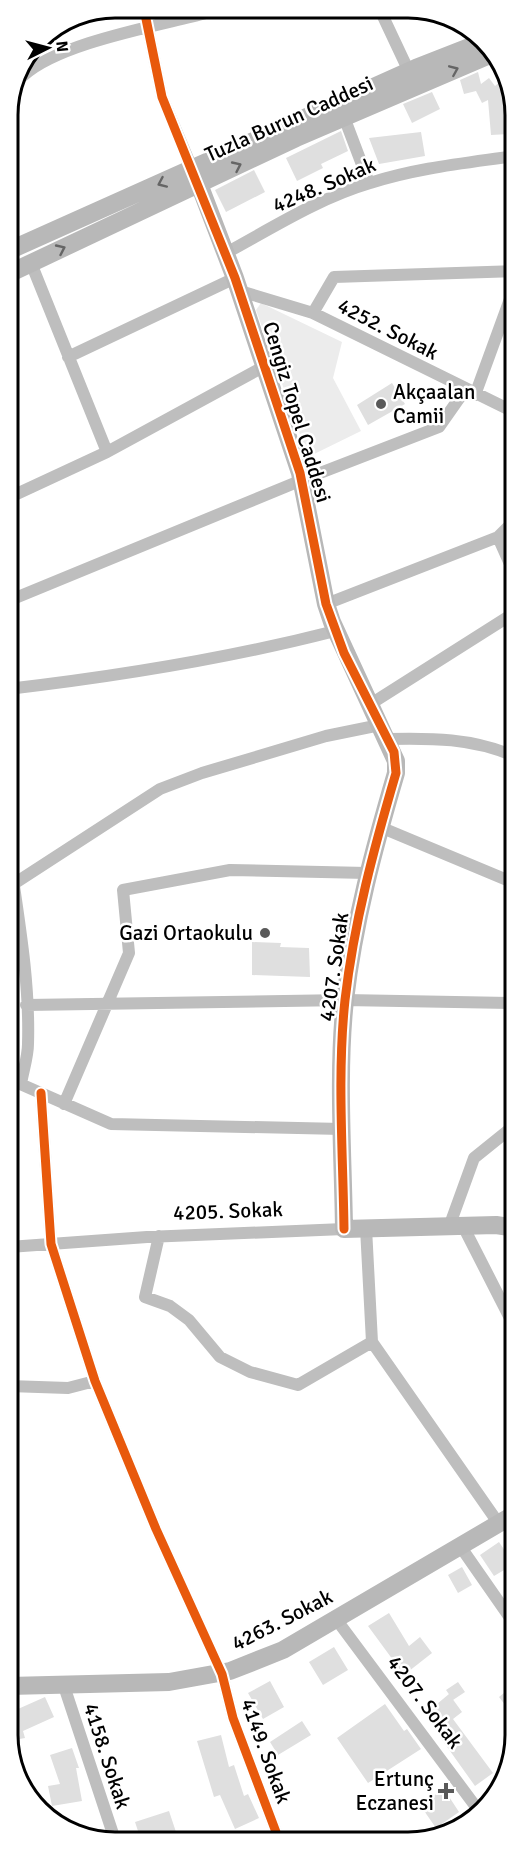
<svg xmlns="http://www.w3.org/2000/svg" width="523" height="1850" viewBox="0 0 523 1850" font-family="Signika,sans-serif">
<rect width="100%" height="100%" fill="#fff"/>
<path fill="#ececec" d="M261 303 342 342 333 378 361 431 308 457 256 310Z"/>
<path fill="#dfdfdf" d="M478 72 481 84 489 78 495 86 501 81 509 94 506 97 509 134 491 135 488 100 482 103 476 91 464 94 460 80Z
M432 92 440 109 412 123 403 104Z
M341 131 348 151 321 164 323 168 297 181 286 158Z
M421 132 425 156 379 164 369 138Z
M254 170 265 192 226 212 215 190Z
M392 383 405 404 368 425 357 405Z
M252 942 281 943 280 947 309 948 310 977 252 975Z
M499 1542 514 1564 494 1576 480 1555Z
M462 1567 472 1585 458 1593 448 1575Z
M389 1613 409 1646 420 1637 432 1653 404 1675 368 1626Z
M334 1647 348 1670 323 1685 309 1662Z
M270 1681 284 1707 263 1719 248 1693Z
M458 1682 465 1692 453 1700 446 1690Z
M515 1684V1718L499 1697Z
M449 1694 462 1712 453 1719 493 1773 475 1786 440 1737 444 1734 431 1719 436 1715 431 1709Z
M45 1697 54 1717 23 1731 25 1738 9 1741V1713Z
M385 1704 404 1731 407 1729 421 1749 368 1783 337 1738Z
M302 1721 311 1735 278 1755 270 1742Z
M221 1735 229 1767 234 1765 244 1796 248 1794 259 1818 235 1829 220 1795 214 1797 197 1741Z
M72 1748 79 1768H76L82 1801 52 1806 48 1786 60 1784 50 1755Z
M444 1789 459 1812 436 1828 420 1805Z
M169 1811 176 1832 141 1840 135 1822Z"/>
<g fill="none" stroke-linecap="round" stroke-linejoin="round">
<path stroke="#bebebe" stroke-width="12" d="M380 10 412 78
M145 14 162 97 194 173
M23 76C58 43 157 26 206 13
M514 113V125
M344 117 369 183
M226 253C272 228 319 198 370 183 416 168 466 163 514 156
M31 263 107 452
M240 291 313 313 514 412
M313 313 334 277 514 271
M68 357 235 278
M475 395 514 288
M8 498 107 452 265 366
M498 537 514 573
M8 601 302 480 439 427 465 390
M326 604 498 537 514 521
M8 689C120 676 226 659 335 631
M369 705 514 613
M387 739C432 738 472 738 514 756
M380 827 514 883
M9 852C18 916 30 980 28 1044 28 1057 23 1071 21 1084
M9 887 160 789 202 773 326 736 380 725
M26 1005 345 1000 514 1003
M9 1079 111 1124 342 1129
M41 1093 51 1244 95 1381 156 1529 222 1674 233 1718 279 1840
M64 1104 129 953 123 890 230 870 367 873
M463 1226 515 1328
M449 1227 474 1158 515 1125
M366 1228 372 1342 499 1524
M159 1236 145 1297 170 1306 189 1320 220 1357 250 1372 298 1385 372 1342
M9 1247 147 1237 344 1229
M9 1386 68 1388 95 1381
M460 1546 515 1625
M336 1619 479 1811
M63 1683 115 1840"/>
<path stroke="#b8b8b8" stroke-width="18" d="M199 184 235 278 300 473 326 604 332 622 396 761V773C374 848 354 922 345 1000 337 1075 343 1153 344 1229L496 1225 515 1228
M8 251 416 68 485 41
M8 274 296 138 492 54
M9 1686 169 1682 230 1671 283 1650 515 1514"/>
<defs>
<path id="cycleway" d="M145 14 162 97 235 278 300 473 326 604 344 653 394 752 396 773C374 848 354 922 345 1000 337 1075 343 1153 344 1229
M41 1093 51 1244 95 1381 156 1529 222 1674 233 1718 279 1840"/>
</defs>
<use href="#cycleway" stroke="#fff" stroke-width="13"/>
<use href="#cycleway" stroke="#e8590c" stroke-width="9"/>
</g>
<defs><path id="oneway-chevron" d="M-2-3.5L2.5 0L-2 3.5" fill="none" stroke-width="1.6" stroke-linecap="round" stroke-linejoin="round" transform="scale(1.5)"/></defs>
<g stroke="#656565">
<use href="#oneway-chevron" transform="translate(454 70) rotate(-23)"/>
<use href="#oneway-chevron" transform="translate(237 166) rotate(-25)"/>
<use href="#oneway-chevron" transform="translate(162 183) rotate(156)"/>
<use href="#oneway-chevron" transform="translate(61 249) rotate(-25)"/>
</g>
<g fill="#595959" stroke="#fff" stroke-width="2">
<circle cx="381" cy="404" r="6"/>
<circle cx="265" cy="933" r="6"/>
<path d="M443 1782h6v6h6v6h-6v6h-6v-6h-6v-6h6z"/>
</g>
<g text-anchor="middle" stroke-width="5" stroke-linejoin="round" paint-order="stroke">
<g font-size="21" fill="#000" stroke="#fff">
<text transform="translate(289 119) rotate(-24)" y="7">Tuzla Burun Caddesi</text>
<text transform="translate(324 185) rotate(-23)" y="7">4248. Sokak</text>
<text transform="translate(388 329) rotate(27)" y="7">4252. Sokak</text>
<text transform="translate(297 412) rotate(73)" y="7">Cengiz Topel Caddesi</text>
<text transform="translate(334 967) rotate(-82)" y="7">4207. Sokak</text>
<text transform="translate(228 1211) rotate(-2)" y="7">4205. Sokak</text>
<text transform="translate(282 1620) rotate(-27)" y="7">4263. Sokak</text>
<text transform="translate(425 1702) rotate(53)" y="7">4207. Sokak</text>
<text transform="translate(266 1751) rotate(70)" y="7">4149. Sokak</text>
<text transform="translate(107 1756) rotate(72)" y="7">4158. Sokak</text>
</g>
<g font-size="21" fill="#000" stroke="#fff" text-anchor="end">
<text x="393" y="399" text-anchor="start">Akçaalan<tspan x="393" dy="24">Camii</tspan></text>
<text x="253" y="940">Gazi Ortaokulu</text>
<text x="434" y="1786">Ertunç<tspan x="434" dy="24">Eczanesi</tspan></text>
</g>
</g>
<path d="M0 0H523V1850H0ZM115 18H408A97 97 0 0 1 505 115V1735A97 97 0 0 1 408 1832H115A97 97 0 0 1 18 1735V115A97 97 0 0 1 115 18Z" fill="#fff" fill-rule="evenodd"/>
<path fill="none" stroke="#000" stroke-width="3" d="M115 18H408A97 97 0 0 1 505 115V1735A97 97 0 0 1 408 1832H115A97 97 0 0 1 18 1735V115A97 97 0 0 1 115 18Z"/>
<g transform="translate(48 48) rotate(84)" stroke="#ffffff" stroke-width="4.5" paint-order="stroke">
<path d="M0-4.5L10 22L0 15L-10 22Z" fill="#000000"/>
<text y="-9" font-size="16" font-weight="bold" text-anchor="middle" fill="#000000">N</text>
</g>
</svg>
